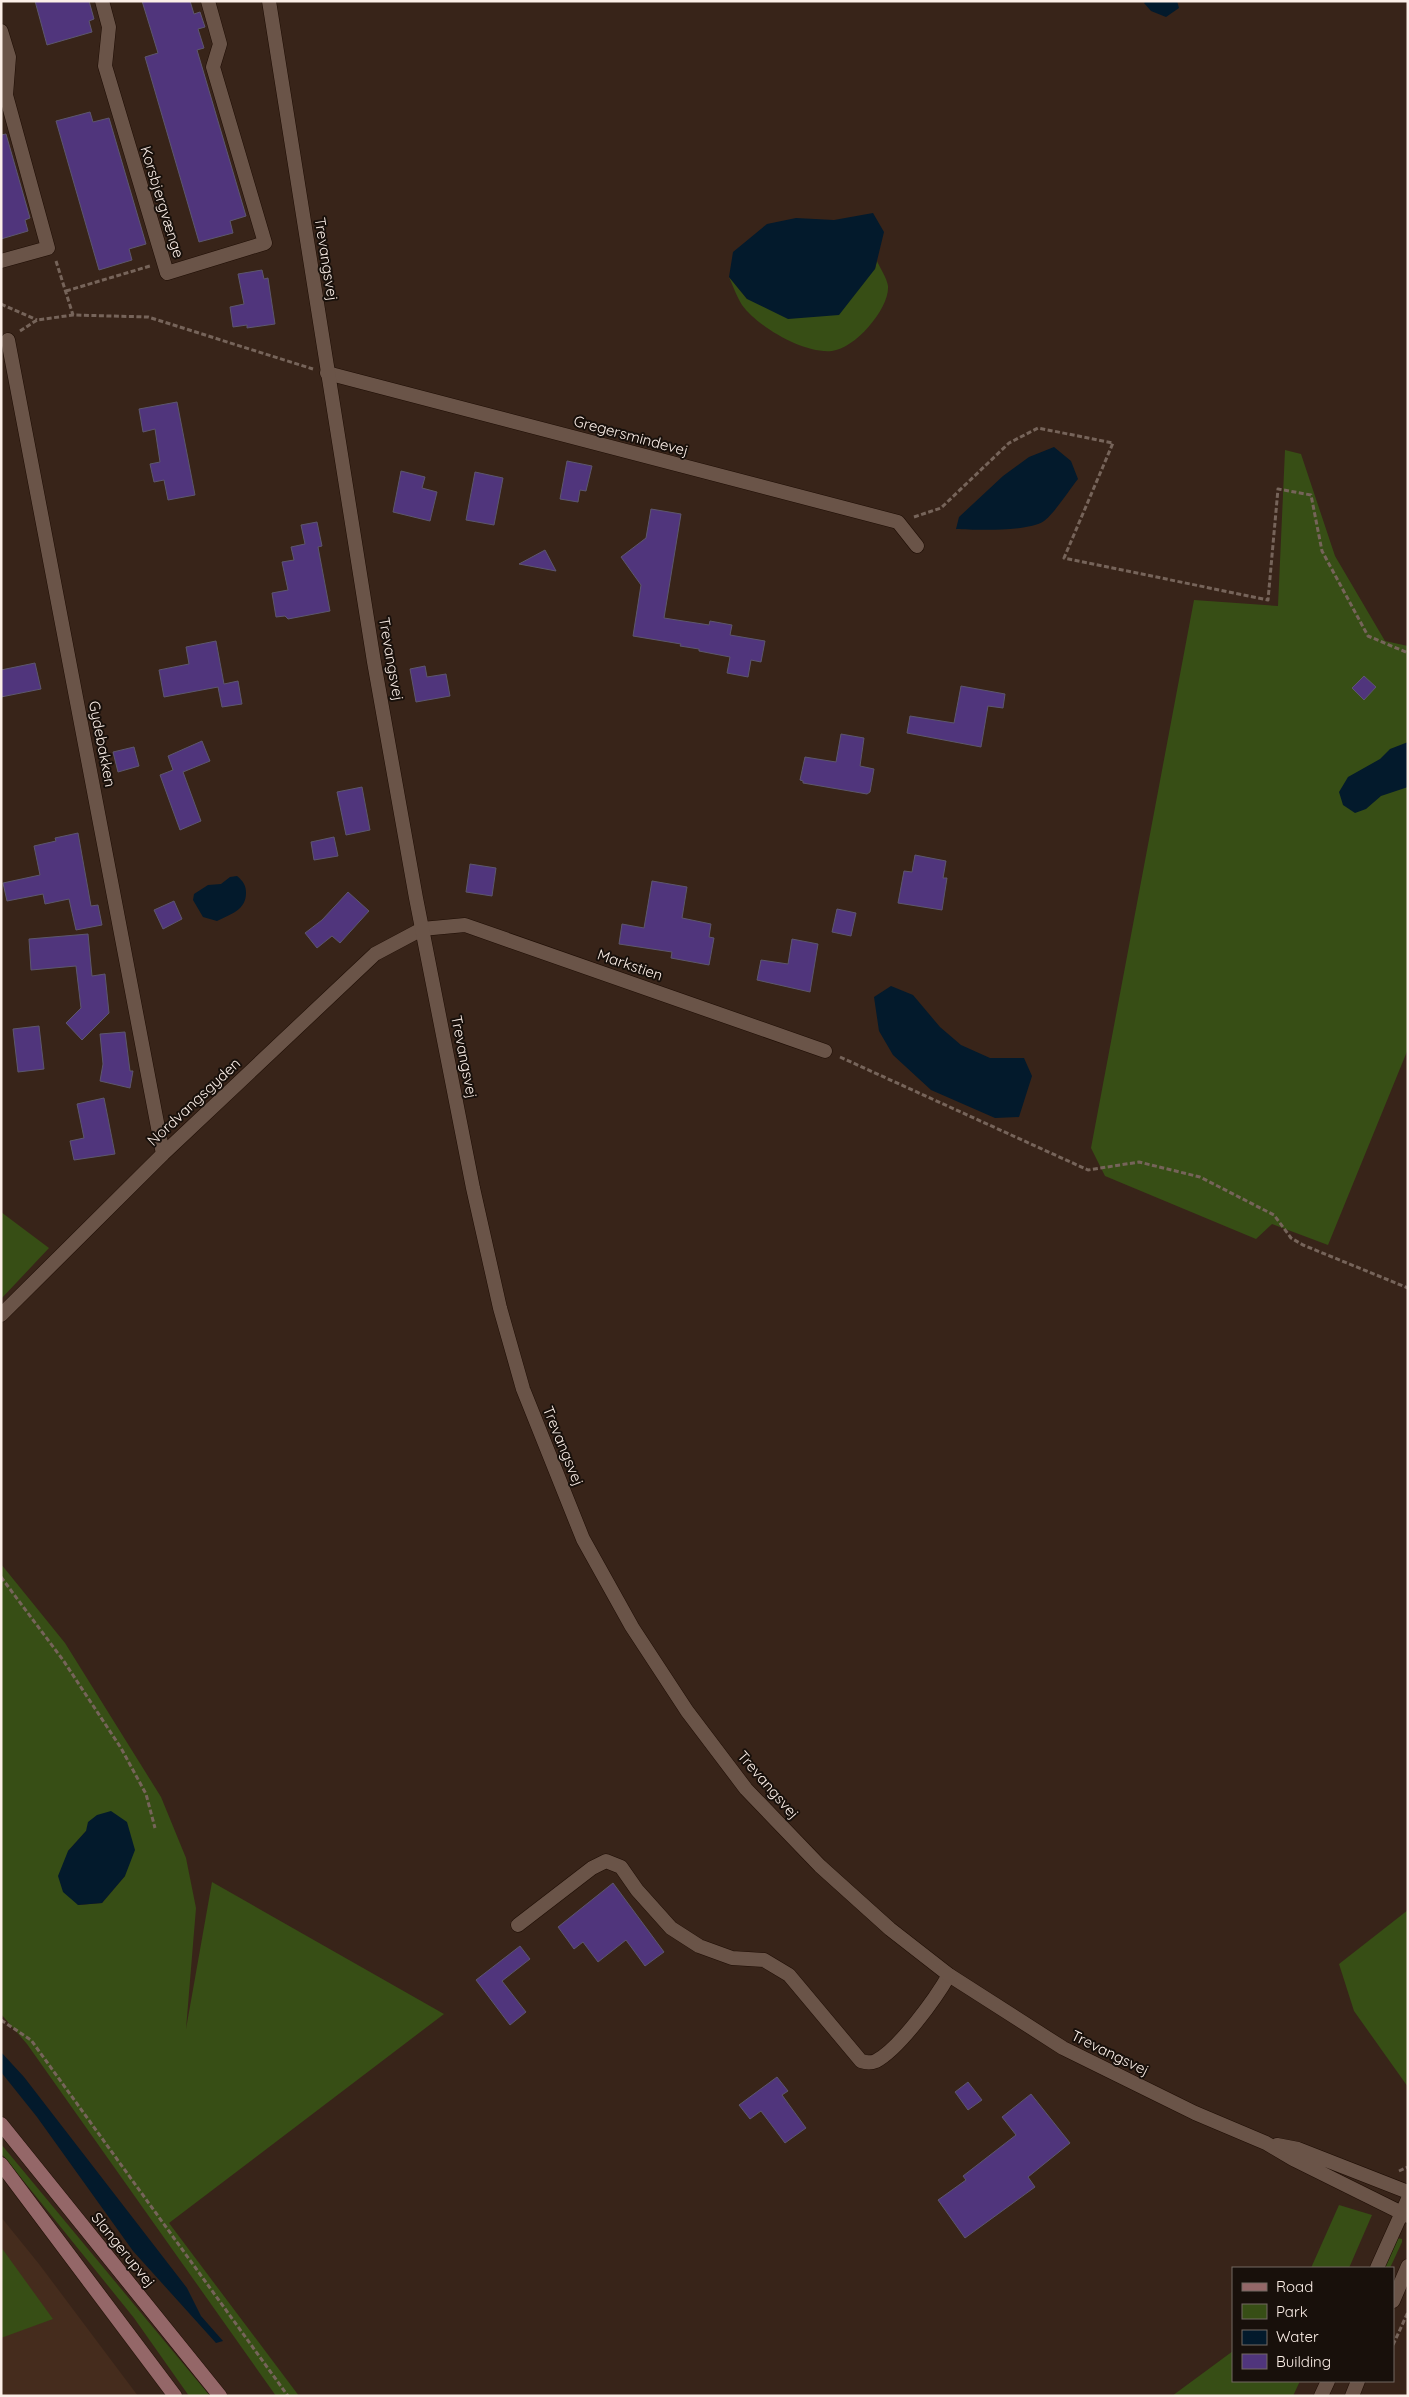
<svg xmlns="http://www.w3.org/2000/svg" width="1409" height="2397" viewBox="0 0 1409 2397" font-family="Quicksand,sans-serif">
<rect width="100%" height="100%" fill="#382419"/>
<path fill="#452c1d" d="M1 2217 39 2264 138 2396H1Z"/>
<path fill="#374e15" fill-rule="evenodd" d="M877 261C880 268 887 278 888 286 890 308 855 349 832 351 804 354 758 327 742 305 737 297 733 286 729 277L747 299 875 269Z
M1285 450 1301 454 1335 556 1385 641 1408 646V1049L1328 1245 1272 1224 1256 1239 1105 1176 1091 1148 1194 600 1278 606Z
M1 1212 49 1248 1 1299Z
M1 1564 65 1643 161 1797 186 1858 196 1908 186 2029 212 1882 444 2014 169 2223 299 2396H276L27 2044 1 2014ZM86 1831 125 1876 102 1903 79 1905 68 1851Z
M1408 1910V2087L1354 2011 1339 1964Z
M1 2144 210 2396H189L134 2318 1 2153Z
M1339 2205 1372 2215 1349 2268H1311Z
M1397 2238 1402 2239V2242L1390 2268H1384Z
M1 2247 53 2319 1 2338Z
M1233 2351V2381H1300L1293 2396H1172Z"/>
<path fill="#031a2c" d="M1146 1H1177L1179 8 1166 17 1151 11 1144 3Z
M873 213 884 232 875 269 839 315 788 319 747 299 729 277 733 252 767 224 796 218 834 220Z
M1054 447 1071 461 1078 479C1070 489 1053 515 1044 521 1028 532 976 530 956 529L959 517 1003 476 1029 457Z
M1408 742V787L1381 796 1366 809 1355 813 1343 805 1339 792 1348 777 1380 759 1390 749Z
M237 876C243 881 246 885 246 893 246 910 231 914 217 921L203 917 193 900 194 894 208 885 221 884 230 877Z
M891 986 913 995 940 1027 961 1045 990 1058H1024L1032 1076 1019 1117 995 1118 931 1090 893 1055 879 1031 874 997Z
M111 1811 127 1822 135 1850 125 1876 102 1903 78 1905 63 1892 58 1876 68 1851 86 1831 88 1822 97 1815Z
M1 2052 24 2077 187 2288 201 2316 223 2341 216 2343 133 2251 37 2117 1 2072Z"/>
<path fill="#50357c" stroke="#5d576d" d="M35 1H89L94 19 89 21 92 32 47 45Z
M142 1H190L194 14 200 12 205 27 198 29 204 48 197 50 246 216 230 221 233 233 199 242 145 57 158 53Z
M90 112 93 122 109 118 146 244 129 249 132 260 99 270 56 121Z
M6 134 30 218 25 220 28 231 1 239V135Z
M262 270 264 279 268 278 275 324 247 328V325L233 327 230 307 244 304 238 274Z
M177 402 195 495 168 500 164 480 154 482 150 464 160 462 155 429 143 432 139 409Z
M567 461 592 466 586 491 580 490 578 502 560 499Z
M401 471 425 477 422 488 437 492 430 521 393 512Z
M475 472 503 478 494 525 466 520Z
M651 509 681 514 664 618 709 625 710 621 732 625 730 635 765 641 761 662 751 660 748 677 727 673 730 657 699 651V649L680 646 681 644 633 636 641 585 621 557 646 538Z
M317 522 322 546 318 547 330 611 288 619 285 616 276 617 272 593 288 590 282 562 294 560 291 547 305 544 301 525Z
M545 550 556 571 519 564Z
M216 641 224 684 238 681 242 704 222 707 218 687 164 697 159 670 189 664 186 647Z
M35 663 41 689 1 697V670Z
M425 666 427 677 446 674 450 696 416 702 410 669Z
M1364 676 1376 687 1364 700 1352 688Z
M961 686 1005 694 1003 708 988 706 981 747 907 733 910 716 954 723Z
M841 734 864 738 860 766 874 769 870 792 867 794 803 783V781L800 780 805 757 836 762Z
M202 741 210 761 183 772 201 821 180 830 160 775 173 770 168 756Z
M134 747 139 766 118 772 113 752Z
M362 787 370 830 346 835 337 792Z
M78 833 91 906 98 905 102 925 76 930 69 899 45 904 43 894 7 901 3 883 40 875 34 846 56 841 55 838Z
M334 837 338 856 314 860 311 842Z
M915 855 946 861 943 878H947L942 910 898 903 904 871 912 872Z
M470 864 496 868 492 896 466 892Z
M652 881 687 887 682 918 711 924 709 937 714 938 709 965 671 958 672 952 619 944 622 924 644 928Z
M348 892 369 911 340 943 332 936 317 948 305 933 322 920Z
M174 901 182 919 163 929 154 910Z
M837 909 856 913 851 936 832 932Z
M88 934 92 976 105 974 109 1013 82 1040 66 1023 81 1008 76 966 31 970 29 939Z
M792 939 818 944 810 992 757 980 761 960 788 964Z
M39 1026 44 1069 18 1072 13 1029Z
M125 1032 130 1071H133L130 1088 100 1081 103 1064 100 1034Z
M104 1098 115 1154 74 1160 70 1141 84 1138 77 1104Z
M613 1883 664 1952 645 1966 626 1940 598 1962 583 1942 574 1949 558 1927Z
M520 1946 530 1959 502 1981 526 2012 510 2025 476 1980Z
M777 2077 788 2091 782 2095 806 2128 785 2143 761 2111 750 2119 739 2105Z
M968 2082 982 2100 968 2110 955 2092Z
M1031 2094 1070 2143 1028 2177 1035 2187 965 2238 938 2200 966 2180 963 2176 1016 2135 1002 2117Z"/>
<g fill="none" stroke-linecap="round" stroke-linejoin="round">
<defs>
<path id="minor" d="M102 1 109 27 105 66 167 273 265 243 213 67 220 44 208 1
M1 31 9 57 6 95 48 248 1 261
M8 340 163 1154
M327 373 898 522 917 546
M1 1315 163 1154 375 954 422 929 465 925 825 1051
M518 1925 592 1868 606 1861 621 1867 637 1890 671 1928 699 1946 732 1958 764 1960 789 1975 861 2061C867 2063 871 2063 876 2061 899 2049 936 1998 949 1975"/>
<path id="tertiary" d="M269 1 374 662 416 898 473 1188 500 1308 523 1389 583 1539 632 1627 687 1711 746 1789 820 1866 890 1929 949 1975 1063 2048 1195 2113 1266 2143 1293 2159 1408 2216
M1277 2145 1298 2149 1408 2192
M1377 2268 1408 2199
M1393 2301 1408 2266
M1321 2396 1328 2381
M1352 2396 1358 2381"/>
<path id="secondary" d="M1 2124 220 2396
M1 2164 175 2396"/>
</defs>
<use href="#minor" stroke="#1e0d04" stroke-width="15"/>
<use href="#tertiary" stroke="#1e0d04" stroke-width="15"/>
<use href="#secondary" stroke="#1e0d04" stroke-width="15"/>
<path stroke="#76645a" stroke-width="3" stroke-dasharray="5 2.5" stroke-linecap="butt" d="M56 261 73 315
M66 291 150 266
M1 304 37 320
M20 331 37 320 73 315 148 317 313 369
M914 517 941 508 1009 443 1038 428 1113 443 1064 558 1268 600 1278 489 1311 495 1322 551 1368 636 1408 653
M840 1057 1088 1170 1139 1162 1200 1177 1274 1215 1291 1238 1303 1245 1408 1288
M1 1577 63 1660 121 1748 146 1794 155 1828
M1 2020 31 2040 288 2396
M1399 2171 1408 2167
M1393 2345 1408 2312"/>
<use href="#minor" stroke="#6a5448" stroke-width="14"/>
<use href="#tertiary" stroke="#6a5448" stroke-width="14"/>
<use href="#secondary" stroke="#946768" stroke-width="14"/>
</g>
<g text-anchor="middle" stroke-width="4" stroke-linejoin="round" paint-order="stroke">
<g font-size="15" fill="#fcefe8" stroke="#18100b">
<text transform="translate(162 202) rotate(73)" y="5">Korsbjergvænge</text>
<text transform="translate(326 259) rotate(81)" y="5">Trevangsvej</text>
<text transform="translate(631 436) rotate(15)" y="5">Gregersmindevej</text>
<text transform="translate(391 659) rotate(80)" y="5">Trevangsvej</text>
<text transform="translate(102 744) rotate(79)" y="5">Gydebakken</text>
<text transform="translate(630 965) rotate(19)" y="5">Markstien</text>
<text transform="translate(464 1057) rotate(79)" y="5">Trevangsvej</text>
<text transform="translate(194 1102) rotate(-43)" y="5">Nordvangsgyden</text>
<text transform="translate(563 1446) rotate(68)" y="5">Trevangsvej</text>
<text transform="translate(768 1785) rotate(49)" y="5">Trevangsvej</text>
<text transform="translate(1110 2053) rotate(26)" y="5">Trevangsvej</text>
<text transform="translate(123 2250) rotate(51)" y="5">Slangerupvej</text>
</g>
</g>
<rect width="1409" height="2397" fill="none" stroke="#fcefe8" stroke-width="5"/>
<rect x="1232" y="2267" width="162" height="115" fill="#18100b" stroke="#736963"/>
<rect x="1242" y="2283" width="25" height="8" fill="#946768" stroke="#736963"/>
<text x="1276" y="2292" font-size="15" fill="#fcefe8">Road</text>
<rect x="1242" y="2304" width="25" height="15" fill="#374e15" stroke="#736963"/>
<text x="1276" y="2317" font-size="15" fill="#fcefe8">Park</text>
<rect x="1242" y="2330" width="25" height="15" fill="#031a2c" stroke="#736963"/>
<text x="1276" y="2342" font-size="15" fill="#fcefe8">Water</text>
<rect x="1242" y="2354" width="25" height="15" fill="#50357c" stroke="#736963"/>
<text x="1276" y="2367" font-size="15" fill="#fcefe8">Building</text>
</svg>
